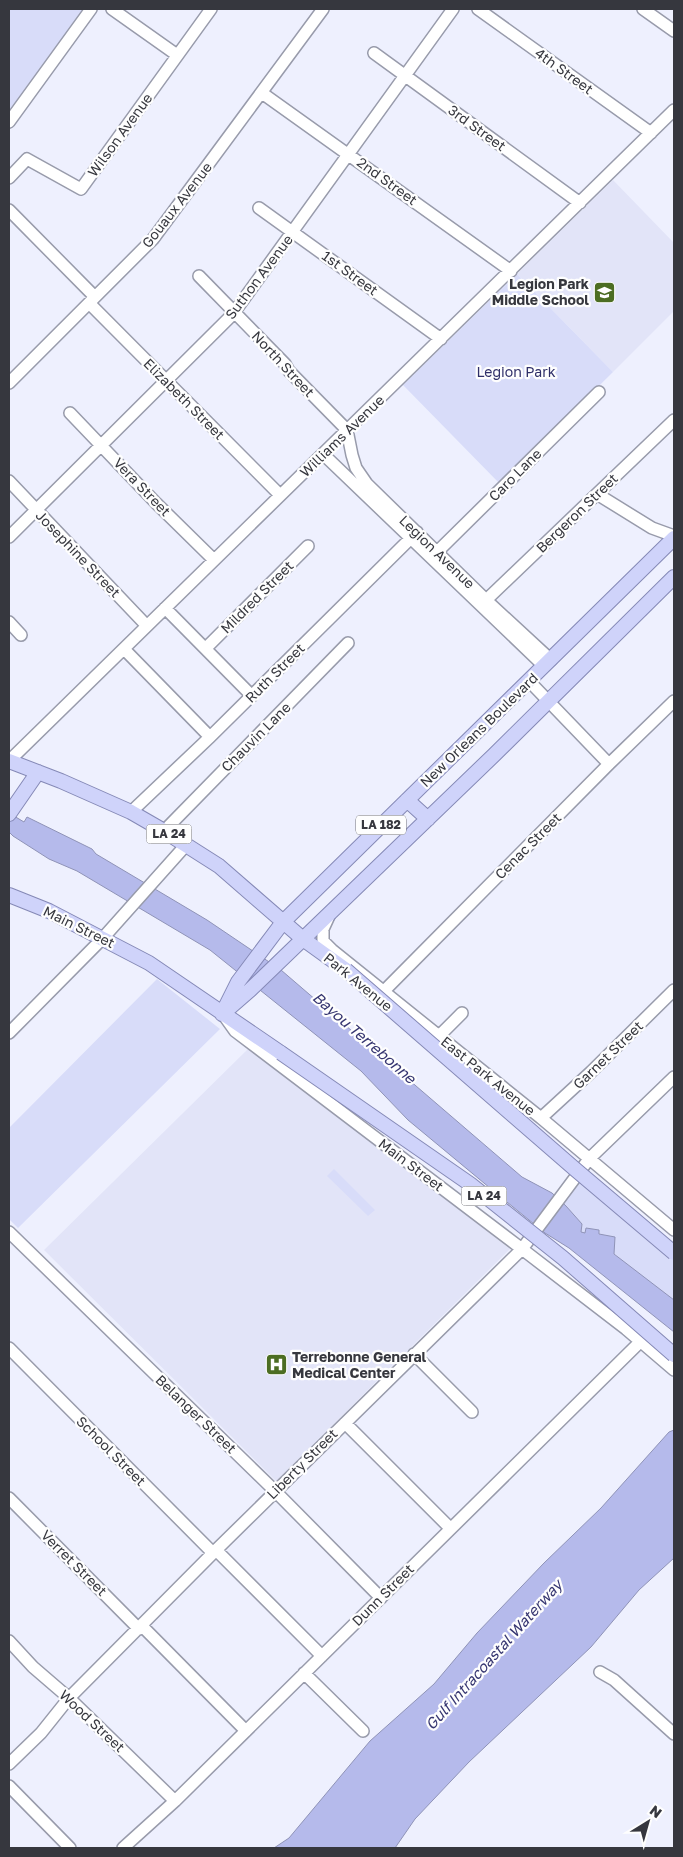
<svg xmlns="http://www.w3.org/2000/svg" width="683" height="1857" viewBox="0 0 683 1857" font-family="'Golos Text',sans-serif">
<rect width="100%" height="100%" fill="#eef0fe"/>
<path fill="#e2e4f8" d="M613 180 674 243V311L613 372 517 274Z
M250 1047 510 1249 276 1481 44 1250Z"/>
<path fill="#d8dcf9" d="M9 9H91L9 122Z
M517 274 613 372 500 484 403 385Z
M157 979 220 1029 18 1228 9 1219V1128Z
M334 1169 375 1210 368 1216 327 1176Z
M580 1171 674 1252V1300C658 1288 598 1248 599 1230L586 1228 585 1233 581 1232 582 1224 560 1200Z"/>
<path fill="#b5baeb" stroke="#8f93b7" d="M9 813 24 822 27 817 92 849 96 854 207 920 281 970 522 1177 552 1193 566 1206 582 1224 581 1232 585 1233 586 1228 599 1230V1234L615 1237 614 1254 674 1300V1332L569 1248 545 1233 502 1198 408 1120 361 1071 210 950 77 871 49 859 13 836 9 832Z
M674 1430V1558L639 1590 591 1647 469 1762 415 1819 395 1848H274L289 1838 370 1741 434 1684 477 1633 544 1563 601 1508 669 1432Z"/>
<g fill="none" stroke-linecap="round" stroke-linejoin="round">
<defs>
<path id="minor" d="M112 9 177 55
M478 9 651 133
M643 9 674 31
M374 53 580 203
M262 93 511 271
M9 122 91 9
M9 178 27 159 81 189 211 9
M259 208 441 339
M9 210 95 297
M199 276 285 364 289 371 347 430 352 455 356 468 367 484 486 600 551 660
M89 303 280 495
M9 383 153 239 323 9
M70 413 156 503 214 560
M323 454 544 666
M9 481 147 626
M597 494 652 528 674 536
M9 537 233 314 453 9
M432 557 599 392
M482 604 674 420
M165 608 252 696
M9 622 21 635
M206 648 308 546
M124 649 210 737
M529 681 609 764
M9 761 674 110
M131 812 210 737 417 532
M164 831 348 643
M329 916 323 929V941L332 950 541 1118 674 1230
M383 992 609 764 674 701
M225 1017 235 1031 522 1249 626 1329 674 1370
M9 1033 103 938 186 845
M439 1036 462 1013
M541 1118 591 1072 674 990
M9 1232 275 1491 381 1598
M9 1348 213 1553
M414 1354 472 1412
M345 1423 450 1528
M9 1498 139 1629
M216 1550 322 1656
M142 1626 246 1731
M9 1641 33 1667 69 1698 175 1801
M600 1672 614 1680 674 1734
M304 1673 363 1731
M9 1764 41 1733 69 1698 213 1553 522 1249 589 1159 674 1077
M9 1786 70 1848
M123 1848 175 1801 641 1341"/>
<path id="major" d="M9 761 61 781 131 812 164 831 219 866 303 939 346 970
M407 800 428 819
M9 814 38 772
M9 895 49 911 149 963 281 1053
M227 1010 250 990 494 755 674 577
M222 1014 238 982 283 922 674 538"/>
</defs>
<use href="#minor" stroke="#989bab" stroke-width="14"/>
<use href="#major" stroke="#8589b6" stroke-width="16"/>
<use href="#minor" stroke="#fff" stroke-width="11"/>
<use href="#major" stroke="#cfd3fa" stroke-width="14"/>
<defs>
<path id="major-bridge" d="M346 970 576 1170 674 1253
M281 1053 470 1184 563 1258 674 1355"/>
</defs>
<use href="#major-bridge" stroke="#8589b6" stroke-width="16" stroke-linecap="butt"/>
<use href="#major-bridge" stroke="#cfd3fa" stroke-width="14"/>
</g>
<defs>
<symbol id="school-square" viewBox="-11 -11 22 22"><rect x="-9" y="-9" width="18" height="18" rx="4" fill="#4c6d23" stroke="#fefefe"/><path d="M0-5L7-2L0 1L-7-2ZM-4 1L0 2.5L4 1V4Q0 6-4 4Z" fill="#fff"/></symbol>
<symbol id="hospital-square" viewBox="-11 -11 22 22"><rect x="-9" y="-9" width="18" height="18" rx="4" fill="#4c6d23" stroke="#fefefe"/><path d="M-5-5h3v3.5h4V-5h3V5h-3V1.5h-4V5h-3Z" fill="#fff"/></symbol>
</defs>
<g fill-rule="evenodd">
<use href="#school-square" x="592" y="280" width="25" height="25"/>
<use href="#hospital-square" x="264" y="1352" width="25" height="25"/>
</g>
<g text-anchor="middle" stroke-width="4.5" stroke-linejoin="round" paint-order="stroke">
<g fill="#fefefe" stroke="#727378" stroke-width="1">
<rect x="356" y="815.5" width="50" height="19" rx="4"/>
<rect x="146.5" y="824.5" width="45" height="19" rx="4"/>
<rect x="461.5" y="1186.5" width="45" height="19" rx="4"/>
</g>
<g font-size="12" font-weight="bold" fill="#36373e">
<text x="381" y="829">LA 182</text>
<text x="169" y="838">LA 24</text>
<text x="484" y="1200">LA 24</text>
</g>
<g font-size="14" fill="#36373e" stroke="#fefefe">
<text transform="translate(564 71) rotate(36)" y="5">4th Street</text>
<text transform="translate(477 128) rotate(36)" y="5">3rd Street</text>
<text transform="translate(120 135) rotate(-54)" y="5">Wilson Avenue</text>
<text transform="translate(387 181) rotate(36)" y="5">2nd Street</text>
<text transform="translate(177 205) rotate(-52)" y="5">Gouaux Avenue</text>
<text transform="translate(350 273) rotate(36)" y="5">1st Street</text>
<text transform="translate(259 277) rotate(-53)" y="5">Suthon Avenue</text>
<text transform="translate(283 364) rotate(47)" y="5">North Street</text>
<text transform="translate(184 399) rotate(45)" y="5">Elizabeth Street</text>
<text transform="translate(342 436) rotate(-44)" y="5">Williams Avenue</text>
<text transform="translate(515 475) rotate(-45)" y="5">Caro Lane</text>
<text transform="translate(142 487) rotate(46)" y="5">Vera Street</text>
<text transform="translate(577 513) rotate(-44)" y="5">Bergeron Street</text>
<text transform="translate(437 552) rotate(44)" y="5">Legion Avenue</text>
<text transform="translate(78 554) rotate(46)" y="5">Josephine Street</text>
<text transform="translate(257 597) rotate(-45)" y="5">Mildred Street</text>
<text transform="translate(275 673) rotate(-45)" y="5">Ruth Street</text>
<text transform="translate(479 730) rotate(-44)" y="5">New Orleans Boulevard</text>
<text transform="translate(256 737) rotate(-45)" y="5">Chauvin Lane</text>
<text transform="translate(528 846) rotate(-45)" y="5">Cenac Street</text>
<text transform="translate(79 927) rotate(26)" y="5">Main Street</text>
<text transform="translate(358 982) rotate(39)" y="5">Park Avenue</text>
<text transform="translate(608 1055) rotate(-44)" y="5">Garnet Street</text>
<text transform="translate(488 1076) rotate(39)" y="5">East Park Avenue</text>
<text transform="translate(411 1165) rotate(37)" y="5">Main Street</text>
<text transform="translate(196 1414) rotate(44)" y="5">Belanger Street</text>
<text transform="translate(111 1451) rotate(45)" y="5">School Street</text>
<text transform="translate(302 1464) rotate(-45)" y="5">Liberty Street</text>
<text transform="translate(74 1563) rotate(45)" y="5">Verret Street</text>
<text transform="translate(383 1595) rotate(-45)" y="5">Dunn Street</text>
<text transform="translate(92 1721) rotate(43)" y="5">Wood Street</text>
</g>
<g font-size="14" font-weight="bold" fill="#36373e" stroke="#fefefe" text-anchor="end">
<text x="589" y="289">Legion Park<tspan x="589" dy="16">Middle School</tspan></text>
<text x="292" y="1362" text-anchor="start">Terrebonne General<tspan x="292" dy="16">Medical Center</tspan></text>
</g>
<g font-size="14" fill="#2f2f69" stroke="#fefefe">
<text x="516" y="377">Legion Park</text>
</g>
<g font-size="15" font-style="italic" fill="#363671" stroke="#fefefe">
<text transform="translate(364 1038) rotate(41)" y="5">Bayou Terrebonne</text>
<text transform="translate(494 1655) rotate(-48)" y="5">Gulf Intracoastal Waterway</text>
</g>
</g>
<rect width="683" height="1857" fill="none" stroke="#36373e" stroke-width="20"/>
<g transform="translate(648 1822) rotate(37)" stroke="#fefefe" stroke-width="4" paint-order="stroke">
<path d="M0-4L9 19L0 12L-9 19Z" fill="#36373e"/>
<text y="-8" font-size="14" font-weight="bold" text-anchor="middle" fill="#36373e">N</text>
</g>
</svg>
